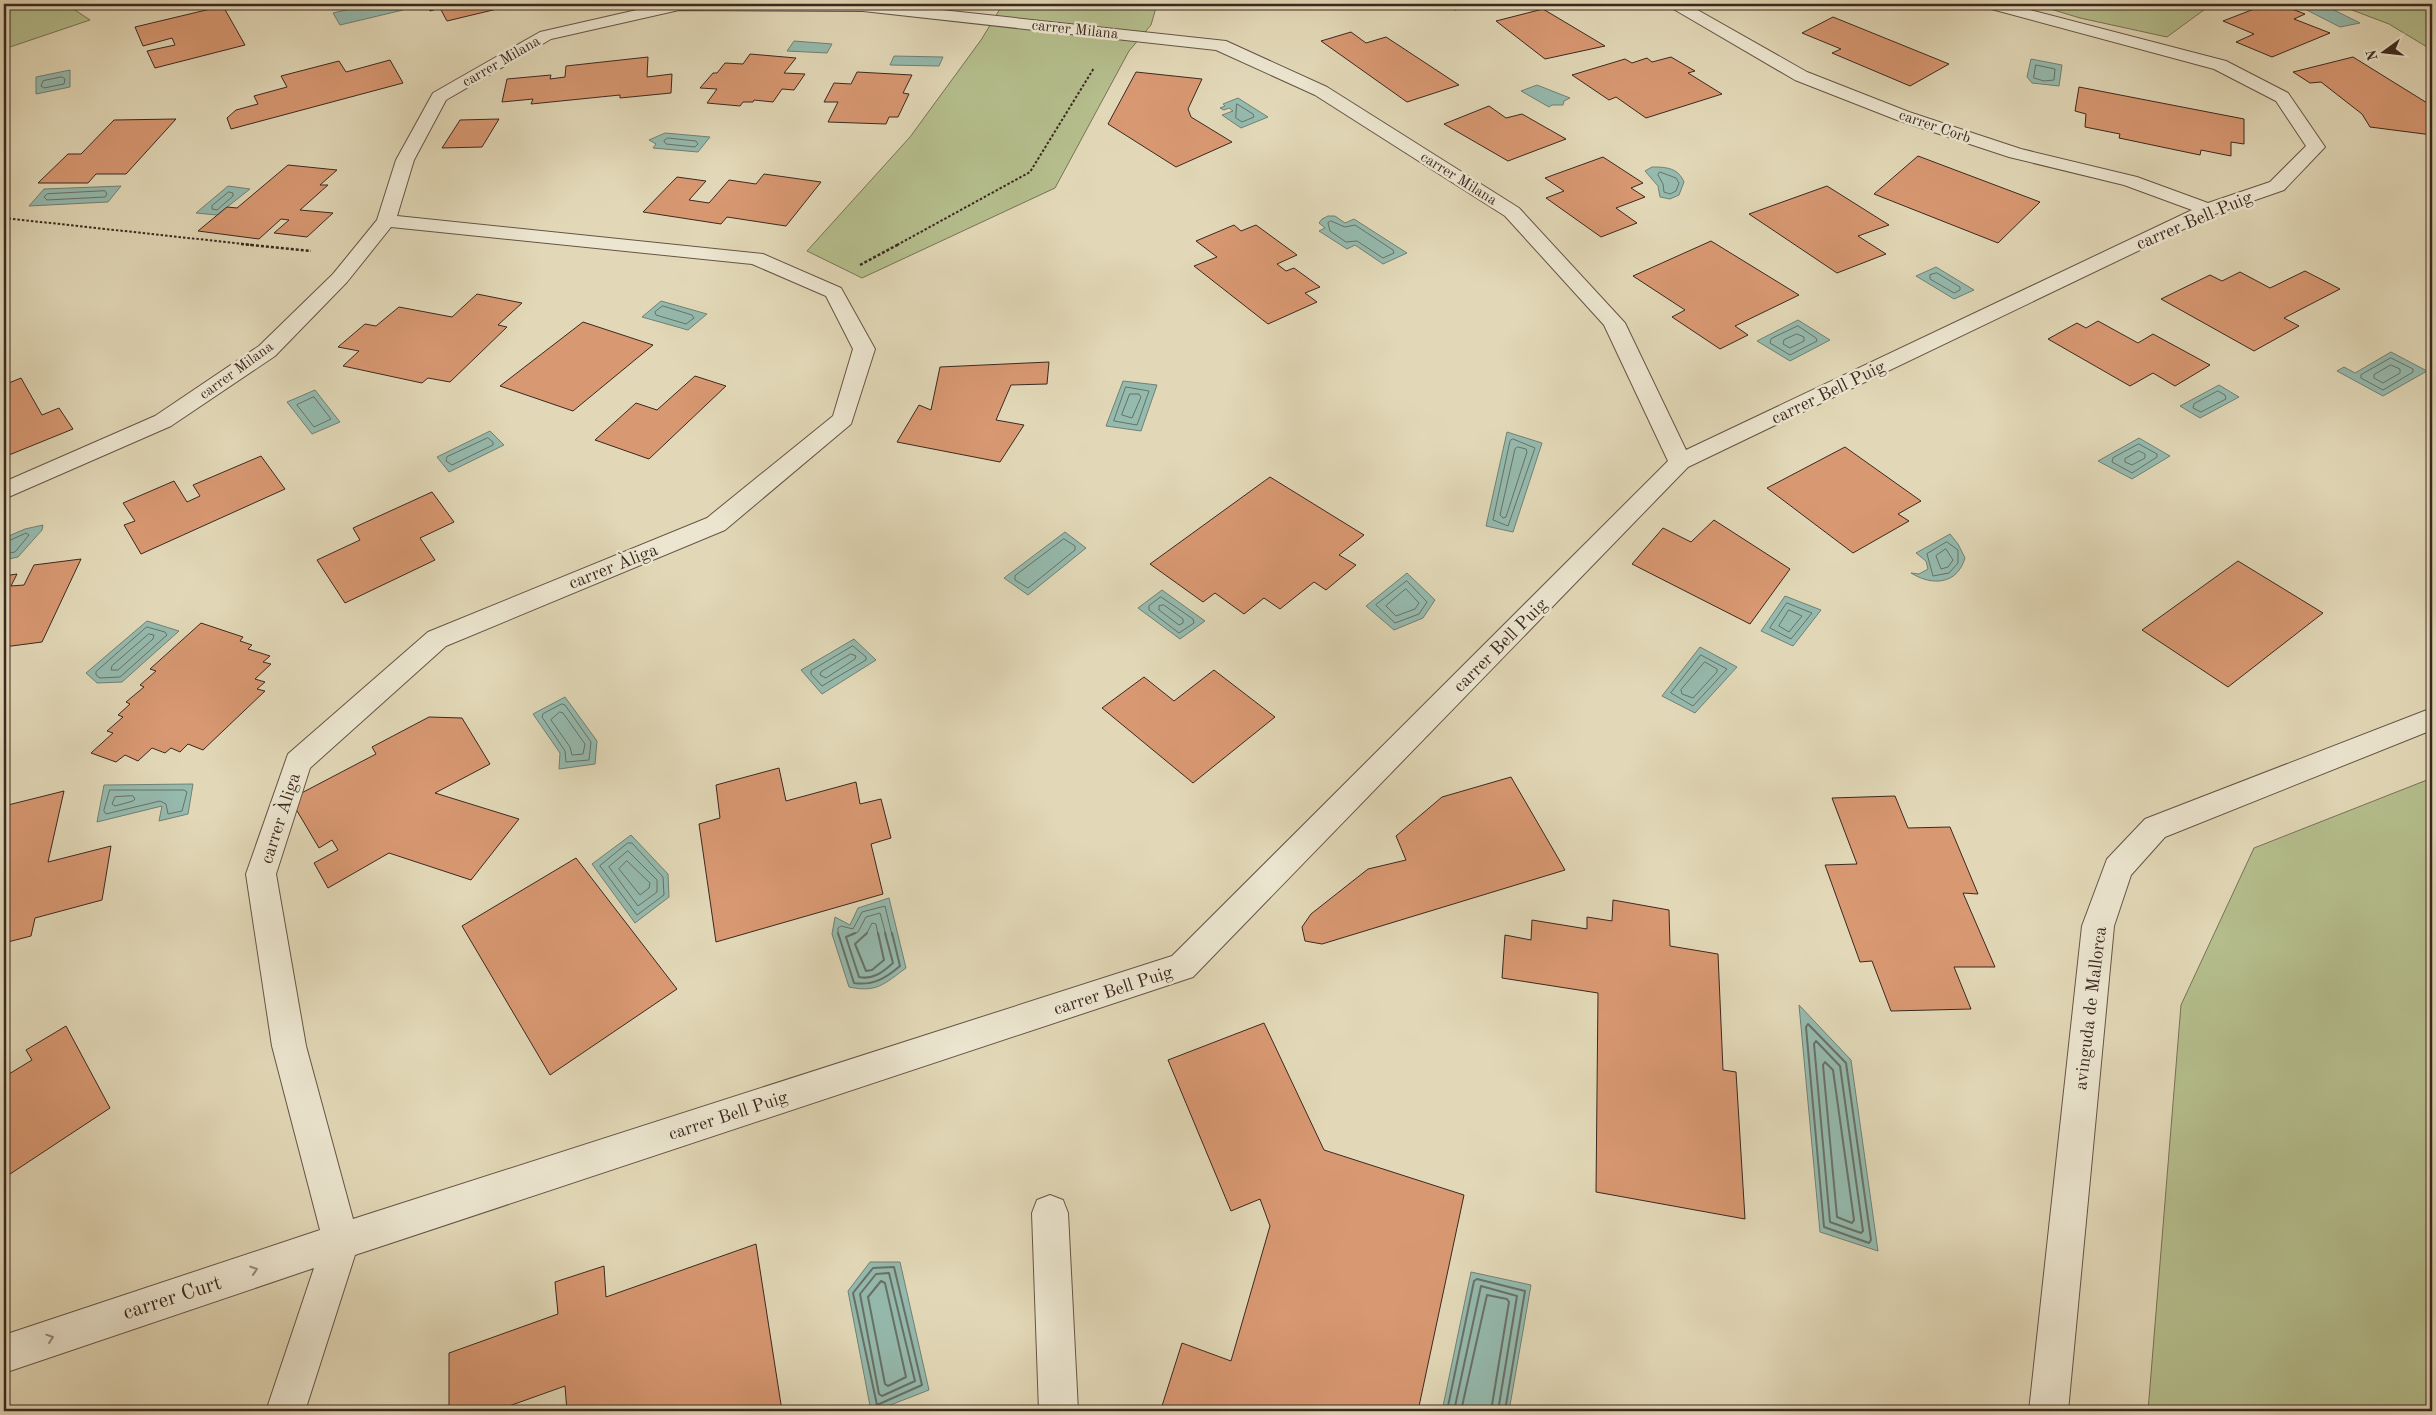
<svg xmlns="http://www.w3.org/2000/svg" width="2436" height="1415" viewBox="0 0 2436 1415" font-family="'Old Standard TT',serif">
<rect width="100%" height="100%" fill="#e2d8b7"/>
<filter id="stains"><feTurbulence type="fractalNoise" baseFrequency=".004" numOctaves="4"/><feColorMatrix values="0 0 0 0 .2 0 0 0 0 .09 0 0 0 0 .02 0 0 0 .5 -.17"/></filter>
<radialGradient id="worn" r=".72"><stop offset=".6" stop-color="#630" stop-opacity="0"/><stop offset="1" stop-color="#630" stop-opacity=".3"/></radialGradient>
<path fill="#b5be8d" stroke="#787356" d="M4 4H66L90 20 4 49Z
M1003 4H1157L1151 25 1129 51 1055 188 862 278 807 251 910 137 981 40Z
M2034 4H2212L2167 37 2080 18Z
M2336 4H2432V50L2389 24Z
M2432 778V1411H2148L2181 1005 2254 848Z"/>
<path fill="#95baae" stroke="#718075" d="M371 4H400L403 10 340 25 333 13Z
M2301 4H2322L2360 23 2340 27 2301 7Z
M794 41 832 44 827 53 787 51Z
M894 56 943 57 939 66 890 65Z
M2031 59 2062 65 2059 86 2032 83 2027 77Z
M70 70V87L36 94V77Z
M1537 85 1570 98 1564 101 1563 105H1552L1549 107 1521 91Z
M1238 98 1268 117 1241 128 1222 115 1233 111 1229 108 1224 110 1220 108 1225 106 1223 104Z
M665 133 710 137 698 152 653 148 656 144 649 140Z
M1652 167C1667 167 1678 168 1684 182L1679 195 1670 199 1660 197 1658 186 1645 171Z
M121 186 108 202 29 206 44 189Z
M228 186 250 189 217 215 196 213Z
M1328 216H1335L1345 223 1354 219 1407 253 1383 264 1355 245 1347 249 1319 231 1325 228 1319 223 1322 219Z
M1936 267 1974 290 1954 299 1916 276Z
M661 301 707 314 688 330 642 317Z
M1798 320 1830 340 1790 361 1757 341Z
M2391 352 2427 371 2383 396 2337 371 2344 367 2355 373Z
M1123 381 1157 385 1141 431 1106 426Z
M2219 385 2239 397 2200 418 2180 406Z
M315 390 340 422 312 434 287 402Z
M490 431 504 445 449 472 437 457Z
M1507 432 1542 443 1513 532 1486 526Z
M2139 438 2170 456 2132 479 2098 461Z
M43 525 42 530 18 557 4 560V538L25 529Z
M1065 532 1086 548 1028 595 1004 578Z
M1950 534 1958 544 1965 558C1957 585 1932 586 1911 573L1919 574 1928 569 1926 561 1916 553Z
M1407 573 1435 600 1423 618 1394 630 1366 606Z
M1162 590 1205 621 1180 639 1138 608Z
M1785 596 1821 610 1793 646 1761 631Z
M147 621 179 631 122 682 97 683 86 673Z
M854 639 876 660 822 694 801 670Z
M1700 647 1737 667 1695 713 1662 696Z
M565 697 597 741 595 764 559 769 560 753 533 714Z
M193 784 188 814 159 821 162 806 97 822 104 785Z
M631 835 668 874 669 897 635 923 592 864Z
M889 898 906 968C884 984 877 993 849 987L832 934 835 917 850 925 858 908Z
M1799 1005 1851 1060 1878 1251 1820 1232Z
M870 1262H900L929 1390 875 1411H871L848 1291Z
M1471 1272 1531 1285 1509 1411H1442Z"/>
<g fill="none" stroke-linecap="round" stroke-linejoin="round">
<path stroke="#687167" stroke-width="1" d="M2036 65 2055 69 2054 80 2044 81 2034 78Z
M62 77 65 79 64 84 44 88 41 86 43 81Z
M1237 104 1253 114 1254 117 1242 122 1236 118Z
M668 138 696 141 698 144 695 147 666 144 664 141Z
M1660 172 1676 178 1679 183 1676 191 1670 194 1664 192 1663 184 1658 175Z
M105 191 107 194 105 197 47 200 44 197 47 194Z
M229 192 233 193V196L217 210 212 209V206Z
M1331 221 1345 227 1355 225 1393 250 1394 253 1383 258 1357 241 1346 242 1330 231 1328 223Z
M1937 273 1960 287V290L1954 293 1930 279V275Z
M663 306 692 315 694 318 686 324 656 315 655 312Z
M1798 326 1816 338 1817 341 1790 355 1770 343 1771 339Z
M1797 334 1804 337V341L1790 348 1783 344 1784 340Z
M2391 358 2413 369V372L2383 390 2361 378V375Z
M2391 365 2400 369V373L2383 383 2374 378V375Z
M1126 387 1149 391 1137 425 1114 421Z
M2218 391 2225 395 2226 399 2201 412 2193 408 2194 404Z
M1130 394H1139L1141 397 1132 418 1122 415Z
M314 397 331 419 314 427 297 405Z
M488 438 493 442V445L452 465 446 461 447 457Z
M1513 439 1535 448 1508 526 1493 520 1510 441Z
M2139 444 2157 454V457L2132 473 2112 462 2113 458Z
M1518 447 1526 449 1527 452 1506 517 1503 518 1500 515 1515 449Z
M2139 451 2145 454V458L2132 465 2125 462V459Z
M1064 539 1075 546V550L1028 588 1015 580V576Z
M1947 542 1958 550V563L1949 573 1933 576 1927 554Z
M4 543 26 533 29 535 15 552 4 554
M1946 549 1953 560 1948 567 1941 569 1936 556Z
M1407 581 1427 602 1419 614 1395 623 1376 605Z
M1406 589 1419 603 1415 609 1396 616 1386 606Z
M1161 597 1193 619 1194 623 1179 633 1149 610V606Z
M1787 603 1812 613 1791 639 1770 628Z
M1164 605 1183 619V623L1179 625 1159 610V606Z
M1789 610 1802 616 1789 632 1779 626Z
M147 627 165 632 167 635 120 677 100 678 96 675V672Z
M149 634 154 635 153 639 118 670H111L112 666Z
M853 646 866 657V660L822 686 811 674V671Z
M851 654 856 656 855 659 826 678 820 675 821 672Z
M1701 655 1727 669 1693 706 1671 693Z
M1705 662 1717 669V672L1693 698 1682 694 1681 690Z
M562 704 565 705 591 742 589 760 566 762 565 751 542 717 543 714Z
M560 712 563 713 585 744 583 754 572 755 570 747 551 720Z
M110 790H184L187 792 182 811 168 814 166 804 160 801 106 814 104 811Z
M133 796 135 799 133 801 115 806 112 804 115 797Z
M628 843H632L663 877 664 895 637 915 600 866Z
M628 851 657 880V892L638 906 609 867Z
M627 861 650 883 649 888 640 895 619 869Z
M838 935V928L841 926 853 929 862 912 885 906 892 935
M852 935 858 932 866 917 880 913 886 935
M866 935 872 923 876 924 878 935"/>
<path stroke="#687167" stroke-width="2" d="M838 933 854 983C873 986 886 978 900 966L892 933
M855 933 846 937 859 977C873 980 883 972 893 963L885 933
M867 933 855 944 866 971 872 970 884 960 878 933
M1808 1024 1846 1063 1871 1240 1869 1243 1824 1227 1806 1027Z
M1816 1041 1840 1066 1863 1231 1861 1233 1830 1222 1814 1044Z
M1825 1062 1833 1070 1854 1220 1852 1223 1837 1217 1823 1065Z
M894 1267 922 1385 877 1405 853 1293 873 1268Z
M889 1273 915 1381 882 1396 879 1394 860 1294 876 1274Z
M881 1281 885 1283 906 1377 888 1386 885 1384 868 1297Z
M1447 1411 1474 1281 1477 1279 1525 1291 1505 1411
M1454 1411 1481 1286 1517 1296 1498 1411
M1461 1411 1487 1295 1507 1299 1509 1302 1491 1411"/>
</g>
<path fill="#d89872" stroke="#3c2820" d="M426 4H518L447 21 440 8 430 11Z
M1444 4H1492L1480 7 1476 4 1455 10Z
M2267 4H2279L2305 14 2294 19 2330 33 2272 57 2236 42 2254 34 2223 21Z
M223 6 245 45 155 68 147 51 175 45 172 38 143 46 135 27Z
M1543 9 1605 46 1545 59 1496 21Z
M1833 17 1949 64 1910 86 1832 53 1841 49 1802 33Z
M1351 32 1366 43 1386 37 1459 85 1407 102 1321 41Z
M750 54 796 58 784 73 805 74 794 90 782 89 773 102 754 100 753 102H743L740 106 707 103 717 89 700 88 713 73H717L725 63 743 64Z
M648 57 647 77 672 74 671 93 620 98V95L531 104 533 99 502 102 507 79 551 75 550 79 565 77 566 66Z
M1671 57 1695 71 1688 73 1722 94 1646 118 1616 97 1609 100 1572 75 1625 59 1632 63 1647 58 1652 62Z
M2353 57 2432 106V135L2370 127 2362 114 2321 82 2310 83 2293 72Z
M390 60 403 83 231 129 227 118 236 110 258 104 254 96 287 87 281 76 339 61 346 72Z
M857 72 912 75 903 93 909 94 898 117H889L886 124 828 122 838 102H824L834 83 851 84Z
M1136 72 1202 79 1188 109 1191 117 1232 142 1176 167 1108 124Z
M2079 87 2244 119V144L2231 142V156L2201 150 2200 155 2119 138 2120 134 2085 127 2086 114 2075 111Z
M1489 106 1506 118 1522 114 1566 139 1508 161 1444 124Z
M176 119 126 174H96L88 183H38L68 154H81L114 120Z
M499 119 482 147 442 148 460 120Z
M1918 156 2040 202 1998 243 1874 194Z
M1603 157 1643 183 1631 188 1645 197 1616 208 1637 223 1601 237 1546 198 1564 191 1545 178Z
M288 165 337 170 320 185H328L300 210 333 213 307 237 274 233 289 220 281 219 259 239 198 231 227 207 237 208Z
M764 174 821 182 786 226 727 217 721 224 643 212 677 177 706 181 689 200 709 203 729 180 756 184Z
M1827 186 1889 225 1858 236 1886 254 1837 273 1749 214Z
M1234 225 1241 231 1256 225 1297 255 1277 264 1286 271 1294 268 1320 287 1305 293 1317 302 1268 324 1194 266 1217 257 1196 241Z
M1711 241 1799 295 1735 326 1748 335 1720 349 1672 317 1685 310 1633 276Z
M2305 271 2340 289 2284 318 2299 326 2254 351 2161 299 2210 275 2222 281 2240 272 2270 288Z
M477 294 522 303 498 325 507 327 450 382 428 378 422 383 343 366 359 351 338 347 365 324 376 326 399 307 452 317Z
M2098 321 2138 343 2153 334 2210 365 2175 386 2153 373 2130 386 2048 339 2077 323 2086 328Z
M583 322 653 345 573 411 500 386Z
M1049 362 1047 384 1011 385 996 420 1024 425 1000 462 897 442 919 405 931 410 940 367Z
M695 376 726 386 649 459 595 440 636 403 657 410Z
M21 378 42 415 59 408 73 429 4 457V385Z
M1845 447 1921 501 1898 514 1909 521 1853 553 1767 488Z
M261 456 285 489 141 554 124 525 135 521 123 503 174 481 187 502 200 496 193 485Z
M1270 477 1364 535 1339 555 1356 565 1326 590 1314 582 1280 609 1264 598 1244 614 1215 593 1203 602 1150 564Z
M432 492 454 522 420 538 435 560 345 603 317 560 360 540 353 528Z
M1714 520 1790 569 1750 624 1632 564 1663 528 1691 542Z
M81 559 42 642 4 647V576L17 574 11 586 24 585 34 565Z
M2238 561 2323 613 2228 687 2142 630Z
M201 623 243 637 240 641 252 645 248 649 270 656 263 662 271 664 255 679 265 682 257 689 265 691 203 750 188 744 180 752 171 748 165 753 152 748 138 761 125 755 116 762 91 753 113 733 107 731 123 717 118 715 130 704 126 702 144 687 140 685 156 671 150 669Z
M1214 670 1275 717 1193 783 1102 708 1144 677 1174 701Z
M429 717 462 718 490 764 435 793 519 819 471 880 389 853 328 888 314 863 338 850 332 840 319 848 290 799 376 754 372 747Z
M779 768 786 801 856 782 860 804 881 799 891 838 871 844 883 894 716 942 699 824 720 818 716 785Z
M1511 777 1565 870 1322 944 1305 941 1302 927 1311 914 1368 869 1406 860 1396 836 1442 797Z
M64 791 48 862 111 846 102 900 35 918 31 936 4 943V806Z
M1895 796 1908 828 1950 827 1978 894 1963 893 1995 967H1954L1971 1009 1891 1011 1872 961 1860 962 1825 865 1857 864 1832 798Z
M576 858 677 989 550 1075 462 926Z
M1613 900 1669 910 1670 946 1718 954 1723 1070 1736 1072 1745 1219 1596 1192 1598 993 1502 978 1505 935 1531 940 1532 920 1587 929V917L1612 921Z
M1264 1023 1324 1150 1464 1195 1418 1411H1168L1161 1409 1182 1343 1231 1361 1270 1226 1260 1199 1231 1211 1168 1060Z
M66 1026 110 1108 4 1178V1077L32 1060 26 1050Z
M756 1244 782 1411H567L565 1386 495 1411H449V1353L558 1314 555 1282 604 1266 606 1297Z"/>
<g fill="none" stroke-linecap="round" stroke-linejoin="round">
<defs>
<path id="minor" d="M663 4H886L1226 41 1327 87 1519 208 1625 323 1686 450 2192 210 2124 185 2009 157 1897 120 1795 80 1670 7 1668 4H1687L1807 72 1909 112 2021 149 2137 177 2208 203 2270 182 2306 146 2276 101 2214 69 1984 7 1982 4H2007L2226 61 2288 93 2325 147 2284 190 2215 214 1688 467 1193 977 355 1255 305 1411H266L314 1268 4 1373V1335L320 1230 272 1046 246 874 288 754 428 632 707 518 833 416 853 349 826 296 752 264 391 227 347 282 275 356 171 426 4 499V482L155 416 259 346 333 274 377 220 396 160 433 93 540 32ZM679 10 863 11 1216 50 1315 95 1505 216 1604 325 1668 461 1172 956 353 1219 306 1046 276 874 310 768 446 646 725 530 851 424 875 349 841 288 763 254 397 216 414 160 446 100 551 39Z
M2432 708V730L2165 837 2131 875 2114 926 2068 1411H2029L2082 926 2107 859 2145 819Z
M1050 1195 1063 1200 1068 1213 1078 1411H1039L1032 1213 1037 1200Z"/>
</defs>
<use href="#minor" stroke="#665446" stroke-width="2"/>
<path stroke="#3c2820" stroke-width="2" stroke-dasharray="2.5 2" stroke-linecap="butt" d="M4 218 253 245
M897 245 1030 172 1094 68"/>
<path stroke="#3c2820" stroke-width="2.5" stroke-dasharray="3 2" stroke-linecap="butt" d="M241 244 311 251
M860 265 899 244"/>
<use href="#minor" fill="#ece6d0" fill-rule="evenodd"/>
</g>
<defs><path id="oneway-chevron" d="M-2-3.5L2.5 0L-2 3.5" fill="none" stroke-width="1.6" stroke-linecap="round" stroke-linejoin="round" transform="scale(1.25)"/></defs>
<g stroke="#948778">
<use href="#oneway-chevron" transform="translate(254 1270) rotate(-18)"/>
<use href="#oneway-chevron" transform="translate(50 1338) rotate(-19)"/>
</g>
<g text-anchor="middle" stroke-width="5" stroke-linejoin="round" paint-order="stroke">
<g font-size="15" fill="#3c2820" stroke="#ece6d0">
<text transform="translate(1075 29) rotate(6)" y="5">carrer Milana</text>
<text transform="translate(501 61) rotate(-30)" y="5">carrer Milana</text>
<text transform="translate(1935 126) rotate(19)" y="5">carrer Corb</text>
<text transform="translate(1459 178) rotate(32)" y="5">carrer Milana</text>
<text transform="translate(236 370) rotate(-36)" y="5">carrer Milana</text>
</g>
<g font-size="18" fill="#3c2820" stroke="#ece6d0">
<text transform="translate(2194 220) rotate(-23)" y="6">carrer Bell Puig</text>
<text transform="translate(1828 392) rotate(-26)" y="6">carrer Bell Puig</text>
<text transform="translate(613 566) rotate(-22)" y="6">carrer Àliga</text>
<text transform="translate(1500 645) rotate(-45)" y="6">carrer Bell Puig</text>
<text transform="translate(280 818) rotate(-72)" y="6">carrer Àliga</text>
<text transform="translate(1113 990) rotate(-18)" y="6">carrer Bell Puig</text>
<text transform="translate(2090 1008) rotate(-83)" y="6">avinguda de Mallorca</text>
<text transform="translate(728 1115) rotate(-18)" y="6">carrer Bell Puig</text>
</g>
<g font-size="21" fill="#3c2820" stroke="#ece6d0">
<text transform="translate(172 1297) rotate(-18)" y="7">carrer Curt</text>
</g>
</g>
<rect width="2436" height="1415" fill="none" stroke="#e2d8b7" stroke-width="20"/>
<rect x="5" y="5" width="2426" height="1405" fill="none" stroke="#3c2820" stroke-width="2.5"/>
<rect x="10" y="10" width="2416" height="1395" fill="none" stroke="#3c2820"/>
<g transform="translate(2384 52) rotate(255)" stroke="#ece6d0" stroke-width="4" paint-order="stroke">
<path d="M0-4L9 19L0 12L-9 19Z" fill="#3c2820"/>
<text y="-8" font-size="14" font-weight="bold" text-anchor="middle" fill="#3c2820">N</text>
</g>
<rect width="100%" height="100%" filter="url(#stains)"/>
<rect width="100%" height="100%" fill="url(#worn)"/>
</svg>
